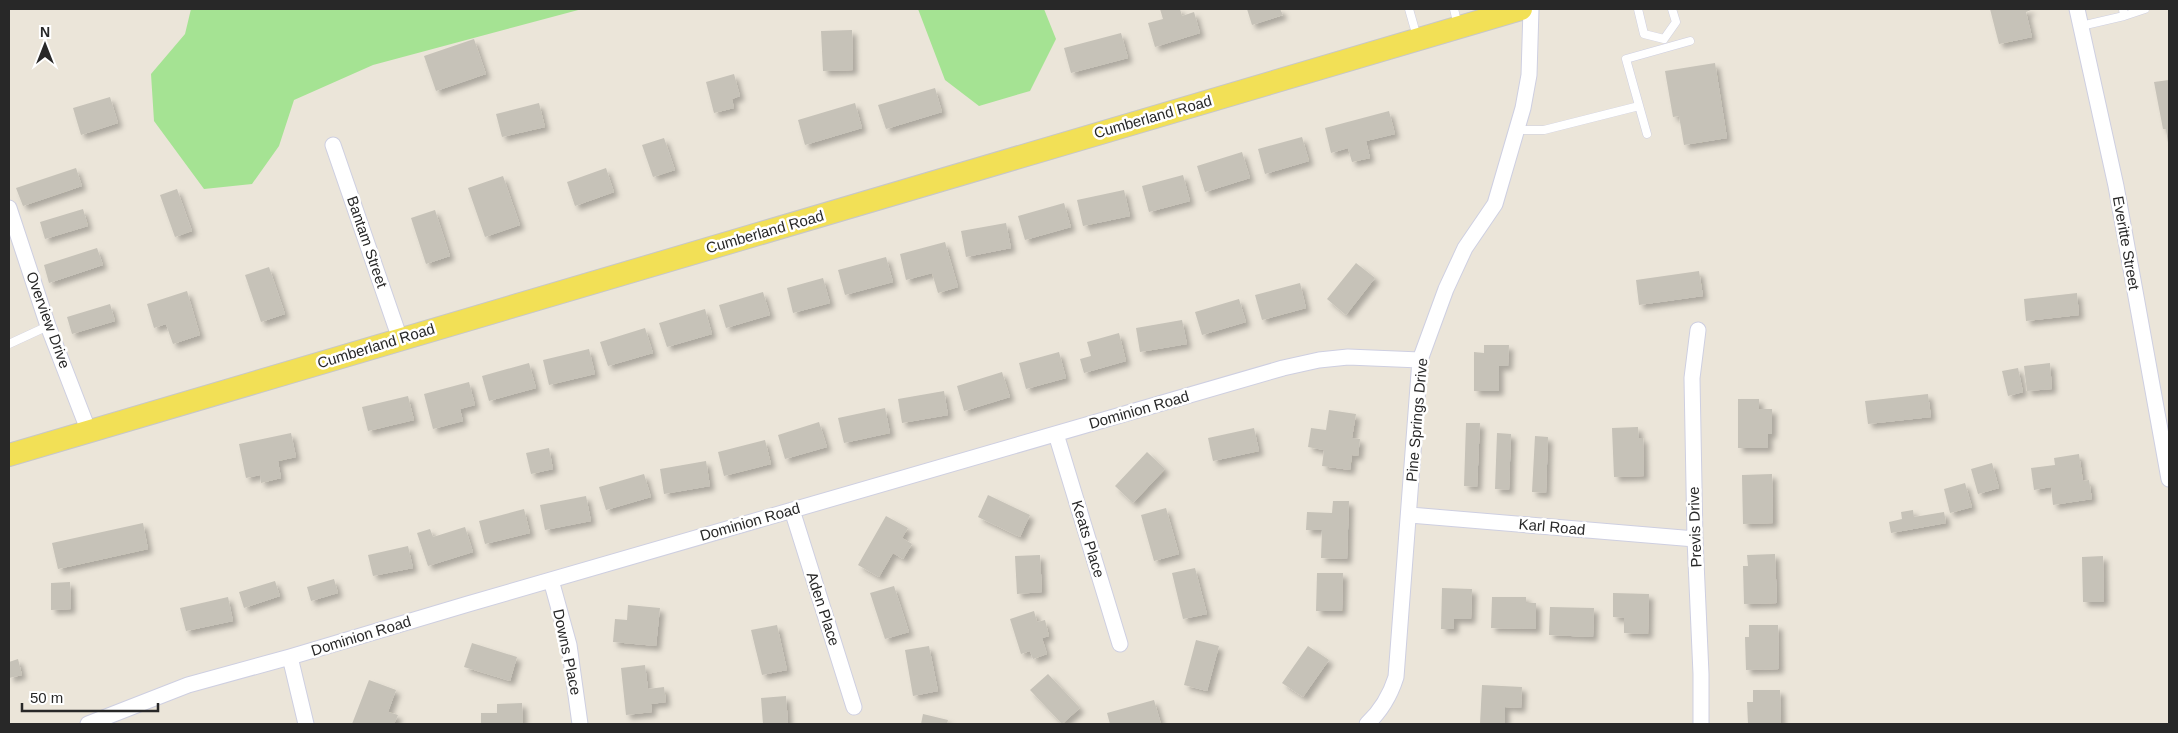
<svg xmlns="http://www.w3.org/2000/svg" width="2178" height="733" viewBox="0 0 2178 733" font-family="Helvetica,sans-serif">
<defs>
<filter id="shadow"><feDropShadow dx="4.5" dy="4.5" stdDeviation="2.5" flood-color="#0004"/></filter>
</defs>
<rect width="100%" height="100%" fill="#ebe5d9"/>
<path fill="#a5e393" d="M191 9H582L373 65 294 100 279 146 252 184 204 189 154 121 151 74 185 34Z
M918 9H1044L1056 39 1030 91 979 106 945 80Z"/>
<path fill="#c6c2b8" filter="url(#shadow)" d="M1160 9H1180L1182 16 1194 12 1200 33 1155 47 1148 23 1163 19Z
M1247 9H1280L1283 15 1252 25Z
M1990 9H2031V10L2026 12 2032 37 1999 44Z
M852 30 853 70 823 71 821 31Z
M1121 33 1128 58 1071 73 1064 48Z
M474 39 486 74 436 91 424 56Z
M1715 63 1727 138 1684 145 1679 116 1673 117 1665 71Z
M734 74 740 96 732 99 734 108 714 113 706 82Z
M2169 80V143H2168L2166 129H2163L2154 82Z
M935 88 942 112 886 129 878 105Z
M110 97 118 123 81 135 73 108Z
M539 103 545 127 502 137 496 114Z
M855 103 862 128 805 145 798 120Z
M1389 111 1395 134 1366 141 1370 158 1352 162 1348 148 1331 153 1325 128Z
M1302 137 1309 161 1265 174 1258 149Z
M664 138 675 170 653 177 642 145Z
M1242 152 1250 178 1205 192 1197 166Z
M76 168 82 186 23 206 16 188Z
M606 168 614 192 575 206 567 182Z
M1183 175 1190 201 1149 212 1142 186Z
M503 176 520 225 485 237 468 188Z
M177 189 192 231 175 237 160 195Z
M1124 190 1130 216 1083 226 1077 200Z
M1064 203 1071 227 1025 240 1018 216Z
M83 209 88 226 45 239 40 222Z
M435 210 450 256 426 264 411 218Z
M1006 223 1011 248 966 257 961 231Z
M945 242 958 287 938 293 932 273 906 280 900 254Z
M97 248 103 265 49 283 44 265Z
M886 257 893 282 845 295 838 270Z
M1356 263 1375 278 1346 315 1327 299Z
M269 267 285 314 261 322 245 275Z
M1699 271 1703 296 1639 305 1636 280Z
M823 278 830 303 793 313 787 288Z
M1300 283 1306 308 1262 320 1255 295Z
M187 291 200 335 173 344 166 324 154 328 147 304Z
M763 292 770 315 726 328 719 305Z
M2077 293 2079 315 2026 321 2024 299Z
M1239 299 1246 322 1202 335 1195 312Z
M110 304 115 321 72 334 67 317Z
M705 309 712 334 667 347 659 323Z
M1182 320 1187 344 1140 352 1136 328Z
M645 328 653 353 608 366 600 342Z
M1119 333 1126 361 1084 373 1080 359 1091 356 1087 342Z
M1484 345H1509L1508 366H1499V391H1474V352L1484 353Z
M589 349 595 374 549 385 543 360Z
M1059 352 1066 378 1026 389 1019 363Z
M529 363 536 388 489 401 482 376Z
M2050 363 2052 389 2027 391 2024 366Z
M2018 368 2023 392 2008 396 2002 371Z
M1002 372 1010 397 964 411 957 386Z
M469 382 475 405 460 409 463 421 433 429 424 394Z
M944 391 948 415 902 423 898 399Z
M1928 394 1931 417 1868 424 1865 401Z
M408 396 414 420 368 431 362 407Z
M1738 399H1759V409H1772V434H1768V448H1738Z
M885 408 890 433 844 443 838 418Z
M1329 410 1356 414 1352 438 1360 439 1358 456 1352 455 1350 470 1322 466 1324 450 1308 447 1311 428 1326 430Z
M819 422 827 447 785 459 778 435Z
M1466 423H1480L1477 487 1464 486Z
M1638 427 1639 438H1643L1644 476 1614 477 1612 428Z
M1254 428 1259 451 1213 461 1208 438Z
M291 433 296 457 278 461 281 478 261 483 260 475 246 478 239 444Z
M1497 433 1511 434 1509 490 1495 489Z
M1535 436 1548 437 1546 493 1532 492Z
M765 440 771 464 724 476 718 452Z
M549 448 553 469 531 474 526 453Z
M1147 452 1165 469 1133 503 1115 486Z
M2079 454 2083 481 2089 480 2092 499 2053 505 2051 487 2034 490 2031 468 2055 465 2054 458Z
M706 461 710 486 664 494 660 469Z
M1992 463 1999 488 1978 494 1971 469Z
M644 474 651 497 606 510 599 487Z
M1772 474 1773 523 1743 524 1742 475Z
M1965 483 1972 507 1950 513 1944 489Z
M988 495 1030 515 1020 537 978 517Z
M586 496 591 521 545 530 540 505Z
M1333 501H1349L1347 559 1321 558 1322 530H1306L1307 512 1332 513Z
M1166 508 1179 554 1154 561 1141 515Z
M524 509 530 533 485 544 479 521Z
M1913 510 1914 517 1944 512 1946 523 1891 533 1889 522 1902 519 1901 512Z
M886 516 908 528 902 538 912 544 903 559 893 553 879 577 858 565Z
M143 523 148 549 58 569 52 543Z
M465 527 473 552 428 566 417 533 430 529 433 537Z
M408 546 413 568 373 576 368 555Z
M1775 554 1777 603 1744 604 1743 566H1748L1747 555Z
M1040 555 1042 592 1017 594 1015 556Z
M2103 556 2104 602H2083L2082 557Z
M1195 568 1207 614 1183 619 1172 573Z
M1317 573H1343L1342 611H1316Z
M334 579 338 593 311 601 307 587Z
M275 581 280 596 244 608 239 592Z
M70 582 71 609 51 610V583Z
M894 586 909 632 885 639 870 593Z
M1442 588 1472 589 1471 619H1454V629H1441Z
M1613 593 1649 594 1648 634 1624 633V618L1613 617Z
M228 597 233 621 186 631 180 608Z
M1492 597H1526V603H1536V629L1491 628Z
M628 605 660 608 656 646 613 642 615 619 627 620Z
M1550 607 1594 608 1593 637 1549 635Z
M1034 611 1037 622 1045 620 1049 636 1042 638 1047 654 1033 659 1030 651 1021 654 1010 619Z
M777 625 787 670 762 675 751 630Z
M1749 625H1778L1779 669 1746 670 1745 637H1749Z
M1196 640 1219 646 1207 691 1184 685Z
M472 643 517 657 510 681 464 667Z
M929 646 938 691 913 696 905 650Z
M1308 646 1329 660 1303 697 1282 683Z
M18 659 22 675 9 678V662Z
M645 665 648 689 664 687 666 702 651 704 652 712 626 715 621 668Z
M1048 674 1080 708 1062 724 1030 690Z
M369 680 396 690 388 712 398 715 394 724H352Z
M1482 685 1522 687 1521 708 1505 707V724H1480Z
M1753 690H1780L1781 724H1748L1747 702H1753Z
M786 696 788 724H763L761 698Z
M1154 700 1161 724H1110L1107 713Z
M522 703 523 724H481V713H497V704Z
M923 714 948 720 947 724H921Z"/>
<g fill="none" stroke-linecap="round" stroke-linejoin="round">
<defs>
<path id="lane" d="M1409 9 1417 37
M1454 9 1458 26
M1638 9 1644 34 1664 39
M2124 16 2145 9
M2081 26 2124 16 2123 9
M1664 39 1676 22 1672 9
M1516 130H1544L1639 106
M1647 134 1626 59 1690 41
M9 344 48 326"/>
<path id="street" d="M2077 9 2116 186 2169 479
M333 145 400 339
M9 208 48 326 89 432
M1698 330 1692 378 1695 539 1701 674V724
M1056 434 1120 644
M792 510 854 707
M1410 515 1695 539
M551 580 569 645 580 724
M290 657 306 724
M88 724 188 685 290 657 468 604 1283 368 1319 360 1348 357 1420 360
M1367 724C1382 710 1390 696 1396 677L1420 360 1446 289 1465 248 1495 204 1523 108 1529 75 1531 9"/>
<path id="primary" d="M9 455 1521 9"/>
</defs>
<use href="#lane" stroke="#cecfe1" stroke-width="9"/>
<use href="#street" stroke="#cecfe1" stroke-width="17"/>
<use href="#primary" stroke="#c7c7c7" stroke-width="24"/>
<use href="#lane" stroke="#fff" stroke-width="8"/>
<use href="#street" stroke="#fff" stroke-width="15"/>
<use href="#primary" stroke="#f2e056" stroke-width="22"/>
</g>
<g text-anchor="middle" stroke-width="5" stroke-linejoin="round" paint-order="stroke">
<g font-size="15" fill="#282828" stroke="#fff">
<text transform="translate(1153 117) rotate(-16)" y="5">Cumberland Road</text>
<text transform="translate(765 232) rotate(-16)" y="5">Cumberland Road</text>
<text transform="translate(367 242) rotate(71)" y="5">Bantam Street</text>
<text transform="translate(2126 243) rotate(80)" y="5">Everitte Street</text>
<text transform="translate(48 320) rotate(70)" y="5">Overview Drive</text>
<text transform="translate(376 346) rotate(-17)" y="5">Cumberland Road</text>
<text transform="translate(1139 410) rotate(-16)" y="5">Dominion Road</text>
<text transform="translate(1417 420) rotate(-85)" y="5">Pine Springs Drive</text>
<text transform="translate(750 522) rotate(-16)" y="5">Dominion Road</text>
<text transform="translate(1552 527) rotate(5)" y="5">Karl Road</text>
<text transform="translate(1695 527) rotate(-92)" y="5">Previs Drive</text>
<text transform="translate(1088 539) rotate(73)" y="5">Keats Place</text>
<text transform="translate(823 609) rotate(72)" y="5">Aden Place</text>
<text transform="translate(361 636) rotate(-17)" y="5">Dominion Road</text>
<text transform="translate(567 652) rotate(78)" y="5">Downs Place</text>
</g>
</g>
<rect width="2178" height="733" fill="none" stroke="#282828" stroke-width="20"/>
<g transform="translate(45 45)" stroke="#ffffff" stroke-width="4" paint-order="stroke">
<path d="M0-4L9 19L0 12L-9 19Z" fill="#282828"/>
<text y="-8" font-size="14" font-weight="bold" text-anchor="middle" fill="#282828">N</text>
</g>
<path d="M22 703v8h136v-8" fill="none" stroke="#282828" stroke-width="2.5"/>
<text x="30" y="703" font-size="15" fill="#282828" stroke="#ffffff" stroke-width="4" paint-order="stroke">50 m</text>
</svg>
